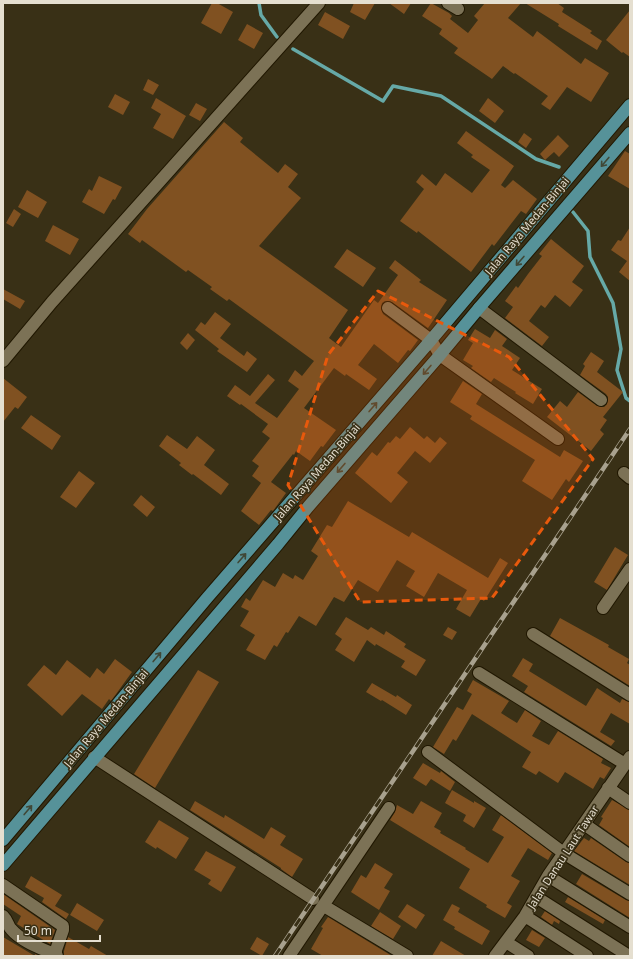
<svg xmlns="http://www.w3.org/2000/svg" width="633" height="959" viewBox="0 0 633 959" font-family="'Noto Sans',sans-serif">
<rect width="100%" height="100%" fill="#393016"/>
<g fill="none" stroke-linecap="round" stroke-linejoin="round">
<path stroke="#66a9a7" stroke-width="3.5" d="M259 3 261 15 277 37
M293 49 383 101 393 86 441 96 536 159 559 167
M573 212 588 231 590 257 613 303 621 349 617 370 626 398 630 401"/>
</g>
<path fill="#805121" d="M212 3H217L233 12 221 34 201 23Z
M354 3H375L365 20 350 12Z
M389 3H411L404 14Z
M431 3 449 13 452 16 450 19 468 33 478 20 474 16 485 3H521L508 18 533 37 537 31 581 64 585 58 609 73 591 102 567 87 550 110 541 104 548 96 515 73 514 74 503 66 492 79 454 53 458 48 439 34 442 29 422 16Z
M525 3H557L564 8 562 12 592 31 590 33 602 41 597 50 558 26 559 24Z
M630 10V57L623 52 622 53 606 40Z
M325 12 350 26 343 39 318 25Z
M247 24 263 33 254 49 238 40Z
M148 79 159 85 153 95 143 90Z
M115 94 130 102 123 115 108 107Z
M156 98 186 116 173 139 153 128 161 114 151 108Z
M488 98 504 111 495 123 479 111Z
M196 103 207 109 200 121 189 115Z
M224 122 243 138 240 142 278 173 285 164 298 174 288 187 301 198 259 246 348 310 329 338 341 347 374 300 378 303 398 275 389 268 395 260 421 280 419 282 447 300 428 328 392 302 385 301 382 303 381 308 383 314 418 340 410 351 408 350 398 363 374 344 358 365 377 379 369 390 346 374 345 376 334 368 304 408 336 430 323 447 321 446 310 461 296 451 294 455 293 454 271 482 286 493 273 511 271 510 259 525 241 511 261 483 252 476 259 466 252 461 270 438 262 432 268 424 241 404 240 405 227 396 235 385 250 396 268 374 275 380 255 403 277 418 299 389 288 381 295 370 302 376 314 361 229 299 227 301 210 289 212 287 188 270 186 272 142 240 140 243 128 234 147 209Z
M466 131 514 166 501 185 505 188 513 180 537 199 526 214 521 211 494 246 492 244 471 272 418 231 417 233 400 221 424 189 416 182 422 174 436 186 445 173 472 193 490 170 471 157 473 155 457 143Z
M524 133 532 139 526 148 518 142Z
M558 135 569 146 559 157 554 152 545 160 540 154Z
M625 151 630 154V189L608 176Z
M99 176 122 187 115 200 113 199 104 214 82 202 89 189 92 191Z
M27 190 47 202 38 218 18 207Z
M14 209 21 214 13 227 6 223Z
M53 225 79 239 70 255 45 241Z
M630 227V281L619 272 627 261 611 250 618 240 621 241Z
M551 239 584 266 572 282 583 290 570 307 555 295 545 308 541 305 529 321 549 337 542 346 505 318 513 307 505 301 516 286 518 288 528 274 542 256 539 254Z
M347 249 376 268 363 287 334 267Z
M3 289 25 301 20 309 3 299Z
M215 312 231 324 220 338 244 356 247 351 257 359 247 372 217 351 219 349 195 330 201 322 205 325Z
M475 329 490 338 495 330 507 339 502 346 520 358 512 370 542 389 533 404 515 393 516 392 494 378 491 382 471 368 473 366 463 360 473 343 468 340Z
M188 333 195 340 187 350 180 343Z
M591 352 604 361 597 372 623 392 603 417 607 420 600 430 604 434 591 451 547 417 560 401 567 407 578 392 597 406 604 407 607 404 608 397 606 394 580 375 585 366 583 364Z
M3 378 27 397 18 409 15 407 3 422Z
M463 381 482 394 476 404 560 457 564 450 583 461 569 482 566 479 552 500 522 481 535 460 470 419 472 416 450 402Z
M31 415 61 436 52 450 21 428Z
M410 427 424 439 427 436 435 443 440 437 447 443 430 463 415 451 397 473 408 482 391 503 355 473 372 452 377 456 388 442 390 443 396 436 400 439Z
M167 435 187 449 197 436 215 450 204 465 229 484 221 495 193 474 192 475 179 465 181 463 159 446Z
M79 471 95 483 76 508 60 497Z
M141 495 155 507 147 517 133 505Z
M348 501 409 537 412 532 488 578 500 558 508 563 484 601 481 599 470 617 456 609 467 590 438 573 424 597 406 586 415 571 397 560 378 592 358 580 344 602 334 597 316 626 299 616 288 633 286 632 277 647 274 645 265 660 246 650 255 635 240 626 249 611 241 607 246 598 250 601 263 580 275 587 283 573 293 579 295 575 303 580 318 556 311 551 327 525 332 527Z
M615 547 628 555 607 590 594 582Z
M346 617 368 630 371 627 384 635 386 631 406 644 404 647 426 660 416 676 401 667 405 661 376 644 375 646 367 640 354 662 335 650 342 639 335 634Z
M560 618 609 645 608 647 629 659 627 663 630 665V686L550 636Z
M448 627 457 632 452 640 443 635Z
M523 658 533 664 529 671 586 706 597 688 620 703 622 699 630 702V724L611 713 600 732 615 741 611 746 524 692 528 686 512 676Z
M115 659 132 672 111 701 109 699 102 709 82 694 62 716 27 685 44 665 56 675 67 660 90 678 97 668 104 674Z
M198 670 219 682 155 788 134 774Z
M473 680 509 701 501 713 517 723 525 710 541 721 532 736 549 745 558 731 603 759 601 763 611 768 604 779 600 777 593 789 565 772 558 783 539 771 536 775 522 767 531 752 472 714 456 741 453 739 444 754 433 747 457 707 463 710 472 694 467 691Z
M372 683 396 697 397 695 412 705 406 715 382 700 381 701 366 692Z
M423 763 440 773 441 771 455 782 450 791 431 779 426 786 413 778Z
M452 790 474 803V801L486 808 474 828 463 821 466 815 445 803Z
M612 800 630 810V847L599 825 603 818 601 817Z
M195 801 224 818 225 815 264 839 271 827 286 836 280 845 303 859 292 877 281 869V868L190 810Z
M421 801 442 813 434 827 441 831 440 833 466 848 465 849 488 863 504 837 492 830 501 815 552 853 548 860 528 848 511 876 520 881 507 903 512 906 505 918 486 907 487 905 459 888 470 869 390 820 395 812 397 805 413 814Z
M159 820 189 838 176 859 157 847 156 849 145 842Z
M584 838 589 841 591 838 626 862 630 863V885L574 851Z
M206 851 236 867 221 892 208 884 211 880 194 870Z
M375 863 393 874 384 888 390 891 379 910 351 892 361 875 366 878Z
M582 874 626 900 630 901V918L576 884Z
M31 876 62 895 55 906 69 914 66 919 42 902 44 898 25 887Z
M3 894 55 930 50 944 17 924 21 916 3 904Z
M568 897 605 920 603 924 565 902Z
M77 903 104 920 97 931 70 915Z
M407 904 425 915 416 929 398 917Z
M452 904 460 908 458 912 490 931 482 945 454 929 455 927 443 920Z
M545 911 560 921 559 924 554 921 552 925 541 917Z
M380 912 401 926 393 939 371 926Z
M328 917 392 956H323L311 949 323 928 321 927Z
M532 930 545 938 539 947 526 940Z
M3 937 35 956V954L40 956H3Z
M68 937 89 949 91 946 108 956H64V951Z
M257 937 269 944 262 956 250 949Z
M441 941 466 956H432Z"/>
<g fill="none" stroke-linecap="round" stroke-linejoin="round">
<defs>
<path id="street" d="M448 3 458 9
M388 308 431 340 440 355 558 439
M479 308 601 400
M3 361 52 302 319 3
M624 473 630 478
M603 608 630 569
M533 634 630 695
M479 673 625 764
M428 752 565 854 630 894
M94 757 313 899
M608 788 630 803
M584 824 630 856
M548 876 630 927
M3 885 63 926V930L56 950V955L57 956
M536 897 629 956
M324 906 407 956
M3 916C8 921 8 926 11 929 22 942 41 948 56 955
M525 916 587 956
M506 942 528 956
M289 956 389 808
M495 956 525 916 548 876 630 757"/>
<path id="primary" d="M3 840 207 598 431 340 630 105
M3 865 278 544 308 507 440 355 479 308 630 133"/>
</defs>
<use href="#street" stroke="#201700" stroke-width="14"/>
<use href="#primary" stroke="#201700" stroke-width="14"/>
<use href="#street" stroke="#7c7256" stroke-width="12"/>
<use href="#primary" stroke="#569299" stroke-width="12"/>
<defs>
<path id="rail" d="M275 956 630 429"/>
</defs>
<use href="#rail" stroke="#a8a18e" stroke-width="4.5"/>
<use href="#rail" stroke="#393016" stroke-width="3" stroke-dasharray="9" stroke-linecap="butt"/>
</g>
<defs><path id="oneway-shaft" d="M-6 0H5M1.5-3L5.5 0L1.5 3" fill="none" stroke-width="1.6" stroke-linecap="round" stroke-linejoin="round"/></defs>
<g stroke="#404837">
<use href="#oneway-shaft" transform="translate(605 162) rotate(130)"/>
<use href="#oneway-shaft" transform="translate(520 261) rotate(131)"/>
<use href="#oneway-shaft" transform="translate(427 370) rotate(131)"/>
<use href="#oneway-shaft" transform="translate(373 407) rotate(-49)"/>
<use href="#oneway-shaft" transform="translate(341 468) rotate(131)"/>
<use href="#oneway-shaft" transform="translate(242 558) rotate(-49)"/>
<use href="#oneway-shaft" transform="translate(157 657) rotate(-50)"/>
<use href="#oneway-shaft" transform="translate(28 810) rotate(-50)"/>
</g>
<path fill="#e8590c" fill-opacity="0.2" stroke="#e8590c" stroke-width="3" stroke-dasharray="8 5" stroke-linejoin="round" d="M378 291 509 357 593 459 492 598 360 602 288 485 328 355Z"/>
<g text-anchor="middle" stroke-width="3.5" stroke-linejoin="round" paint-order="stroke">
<g font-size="11" fill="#e5dfd0" stroke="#393016">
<text transform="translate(527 226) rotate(-50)" y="4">Jalan Raya Medan-Binjai</text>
<text transform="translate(317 472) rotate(-49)" y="4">Jalan Raya Medan-Binjai</text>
<text transform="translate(106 718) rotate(-50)" y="4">Jalan Raya Medan-Binjai</text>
<text transform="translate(563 857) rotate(-57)" y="4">Jalan Danau Laut Tawar</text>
</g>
</g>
<rect width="633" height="959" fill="none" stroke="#e5dfd0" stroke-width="8"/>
<path d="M18 935v6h82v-6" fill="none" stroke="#e5dfd0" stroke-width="2"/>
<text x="24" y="935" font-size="12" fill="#e5dfd0" stroke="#393016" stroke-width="3" paint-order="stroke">50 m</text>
</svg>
